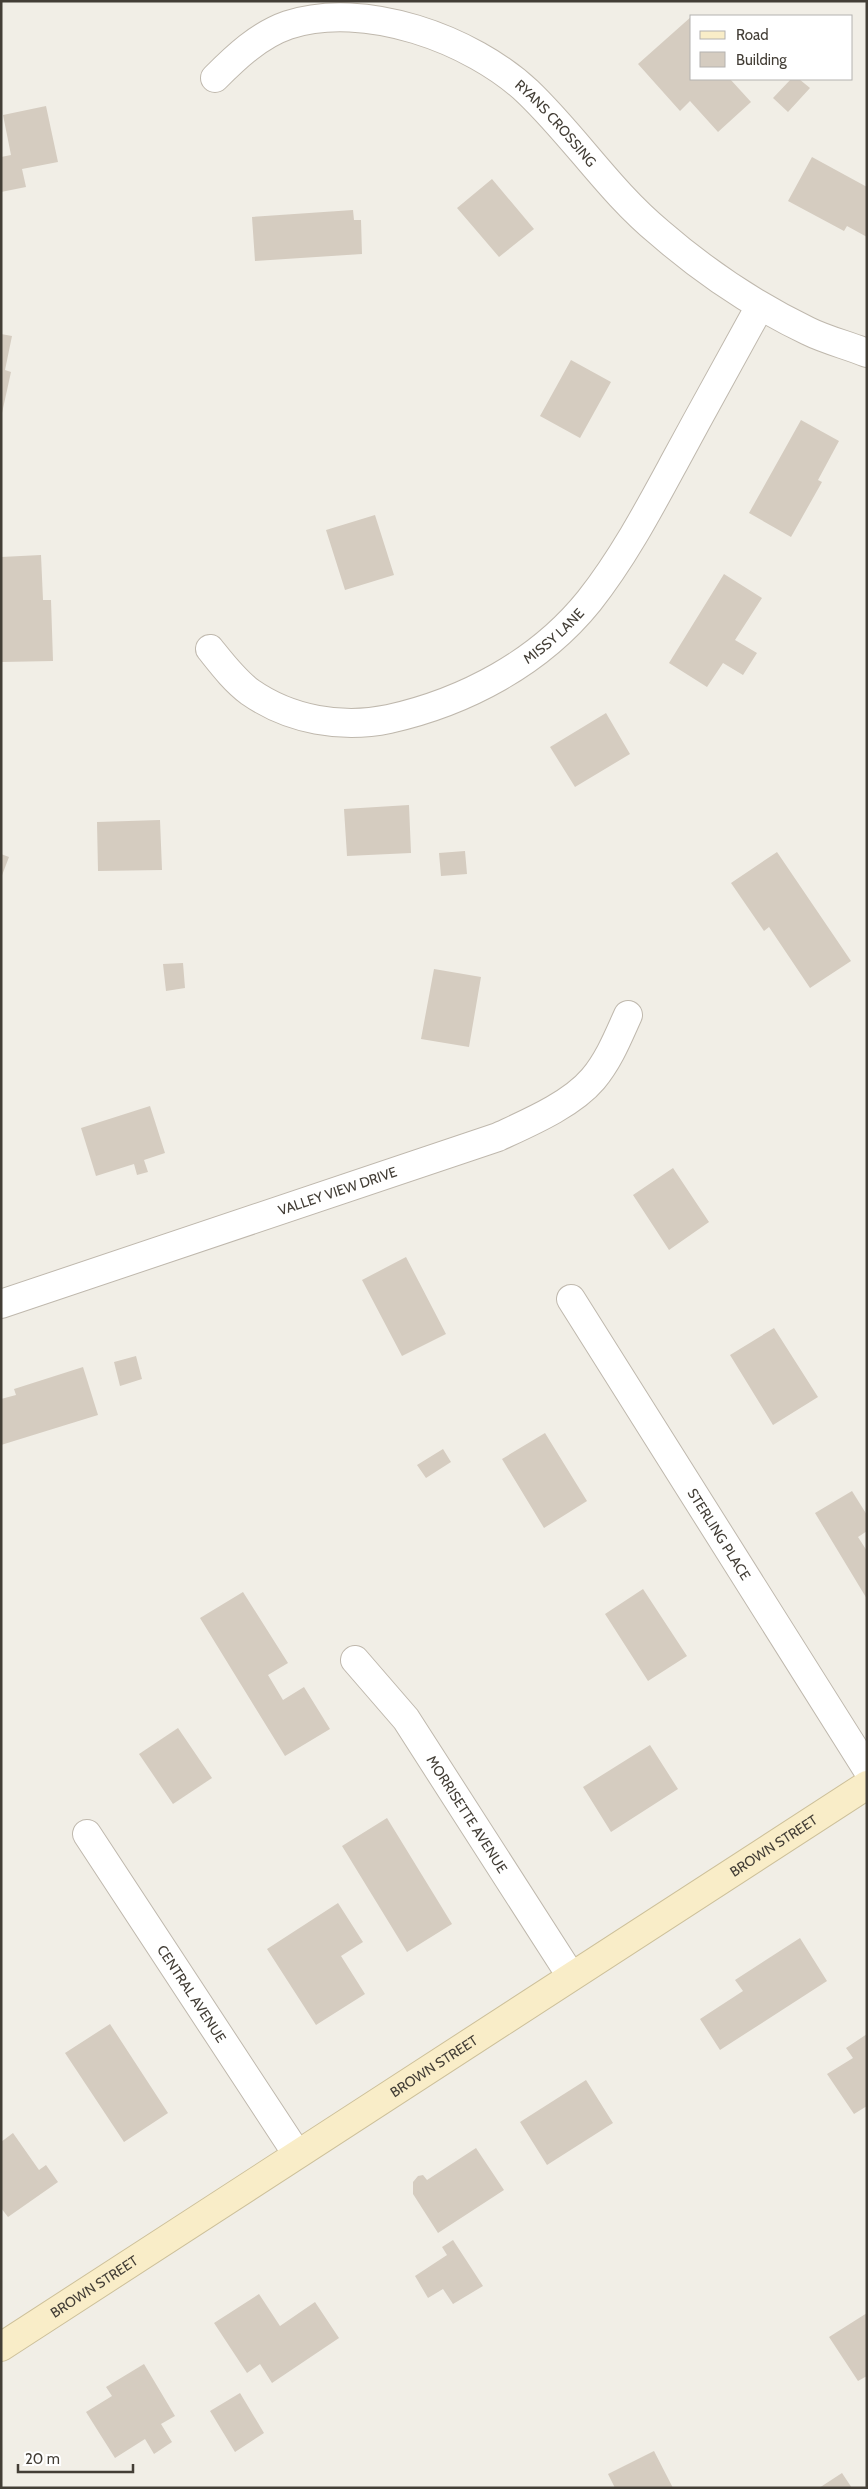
<svg xmlns="http://www.w3.org/2000/svg" width="868" height="2489" viewBox="0 0 868 2489" font-family="Cabin,sans-serif">
<rect width="100%" height="100%" fill="#f1eee6"/>
<path fill="#d5ccc0" d="M692 16V79H730L751 102 718 132 690 101 680 111 638 64Z
M791 79H799L810 88 788 112 773 98Z
M46 106 58 162 22 169 26 187 1 192V157L11 155 3 115Z
M812 157 867 187V237L847 226 844 231 788 201Z
M492 179 534 229 499 257 457 208Z
M353 210 354 220H361L362 254 255 261 252 217Z
M1 334 12 336 5 370 11 372 2 413Z
M571 360 611 382 580 438 540 416Z
M801 420 839 441 818 480 822 482 791 537 749 513Z
M375 515 394 575 345 590 326 530Z
M41 555 43 600H51L53 661 2 662 1 557Z
M724 574 762 598 735 640 757 653 743 675 723 663 707 687 669 663Z
M606 713 630 754 575 787 550 747Z
M409 805 411 853 347 856 344 809Z
M160 820 162 870 98 871 97 822Z
M465 851 467 874 441 876 439 853Z
M777 852 851 961 810 988 769 927 764 931 731 883Z
M1 854 9 857 1 878Z
M183 963 185 988 166 991 163 964Z
M434 969 481 977 469 1047 421 1039Z
M150 1106 165 1153 144 1160 148 1172 137 1175 134 1164 96 1176 81 1128Z
M673 1168 709 1222 669 1250 633 1195Z
M406 1257 446 1334 402 1356 362 1280Z
M774 1328 818 1397 773 1425 730 1355Z
M136 1356 142 1379 120 1386 114 1362Z
M83 1367 98 1415 1 1445V1399L16 1395 14 1389Z
M545 1433 587 1501 544 1528 502 1459Z
M443 1449 451 1462 426 1478 417 1465Z
M852 1491 867 1515V1531L858 1537 867 1551V1599L815 1513Z
M643 1589 687 1656 648 1681 605 1614Z
M243 1592 288 1663 268 1675 283 1700 304 1687 330 1729 285 1756 200 1618Z
M178 1728 212 1778 173 1804 139 1754Z
M650 1745 678 1789 611 1832 583 1787Z
M387 1818 452 1924 407 1952 342 1846Z
M338 1903 363 1942 341 1956 365 1994 316 2025 267 1949Z
M800 1938 827 1981 720 2050 700 2019 743 1991 735 1980Z
M110 2024 168 2113 124 2142 65 2053Z
M867 2034V2106L854 2114 827 2074 853 2058 846 2048Z
M586 2080 613 2123 547 2165 520 2122Z
M13 2133 39 2170 46 2165 58 2182 8 2217 1 2208V2142Z
M476 2148 504 2190 438 2233 413 2194V2182L418 2176 423 2175 427 2180Z
M453 2240 483 2286 453 2304 443 2289 428 2298 415 2276 447 2255 442 2247Z
M259 2294 280 2326 315 2302 339 2338 272 2383 260 2364 247 2373 214 2323Z
M867 2313V2376L858 2381 829 2337Z
M144 2364 175 2416 161 2424 172 2442 154 2454 145 2439 115 2458 86 2412 112 2396 106 2387Z
M240 2393 264 2433 235 2452 210 2411Z
M654 2451 673 2488H615L608 2474Z
M842 2473 852 2488H819Z"/>
<g fill="none" stroke-linecap="round" stroke-linejoin="round">
<defs>
<g id="street">
<path id="s1" d="M215 78C236 57 259 35 288 25 364 0 472 39 528 92 575 137 610 192 660 233 705 272 754 305 808 331 826 340 847 345 867 353"/>
<path id="s2" d="M210 649C222 664 234 680 250 692 290 720 342 729 389 719 465 702 539 663 589 601 623 558 649 509 675 461 703 409 732 357 760 306"/>
<path id="s3" d="M571 1299 867 1769"/>
<path id="s4" d="M1 1304 498 1137C528 1123 571 1105 593 1079 609 1060 618 1037 628 1015"/>
<path id="s5" d="M355 1660 406 1719 571 1976"/>
<path id="s6" d="M87 1834 297 2154"/>
</g>
<g id="secondary">
<path id="s7" d="M1 2347 867 1785"/>
</g>
</defs>
<use href="#street" stroke="#bfb8ad" stroke-width="30"/>
<use href="#secondary" stroke="#cdc09a" stroke-width="30"/>
<use href="#street" stroke="#fff" stroke-width="28"/>
<use href="#secondary" stroke="#f9edc8" stroke-width="28"/>
</g>
<g text-anchor="middle" stroke-width="4" stroke-linejoin="round" paint-order="stroke">
<g font-size="14" fill="#433e36" stroke="#fff">
<text dy="5" stroke="none"><textPath href="#s1" startOffset="392">RYANS CROSSING</textPath></text>
<text dy="5" stroke="none"><textPath href="#s2" startOffset="391">MISSY LANE</textPath></text>
<text dy="5" stroke="none"><textPath href="#s4" startOffset="355">VALLEY VIEW DRIVE</textPath></text>
<text dy="5" stroke="none"><textPath href="#s3" startOffset="278">STERLING PLACE</textPath></text>
<text dy="5" stroke="none"><textPath href="#s5" startOffset="191">MORRISETTE AVENUE</textPath></text>
<text dy="5" stroke="none"><textPath href="#s7" startOffset="921">BROWN STREET</textPath></text>
<text dy="5" stroke="none"><textPath href="#s6" startOffset="191">CENTRAL AVENUE</textPath></text>
<text dy="5" stroke="none"><textPath href="#s7" startOffset="516">BROWN STREET</textPath></text>
<text dy="5" stroke="none"><textPath href="#s7" startOffset="111">BROWN STREET</textPath></text>
</g>
</g>
<rect width="868" height="2489" fill="none" stroke="#433e36" stroke-width="5"/>
<rect x="690" y="15" width="162" height="65" fill="#ffffff" stroke="#b4b2af"/>
<rect x="700" y="31" width="25" height="8" fill="#f9edc8" stroke="#b4b2af"/>
<text x="736" y="40" font-size="15" fill="#433e36">Road</text>
<rect x="700" y="52" width="25" height="15" fill="#d5ccc0" stroke="#b4b2af"/>
<text x="736" y="65" font-size="15" fill="#433e36">Building</text>
<path d="M18 2464v8h115v-8" fill="none" stroke="#433e36" stroke-width="2.5"/>
<text x="25" y="2464" font-size="15" fill="#433e36" stroke="#ffffff" stroke-width="4" paint-order="stroke">20 m</text>
</svg>
